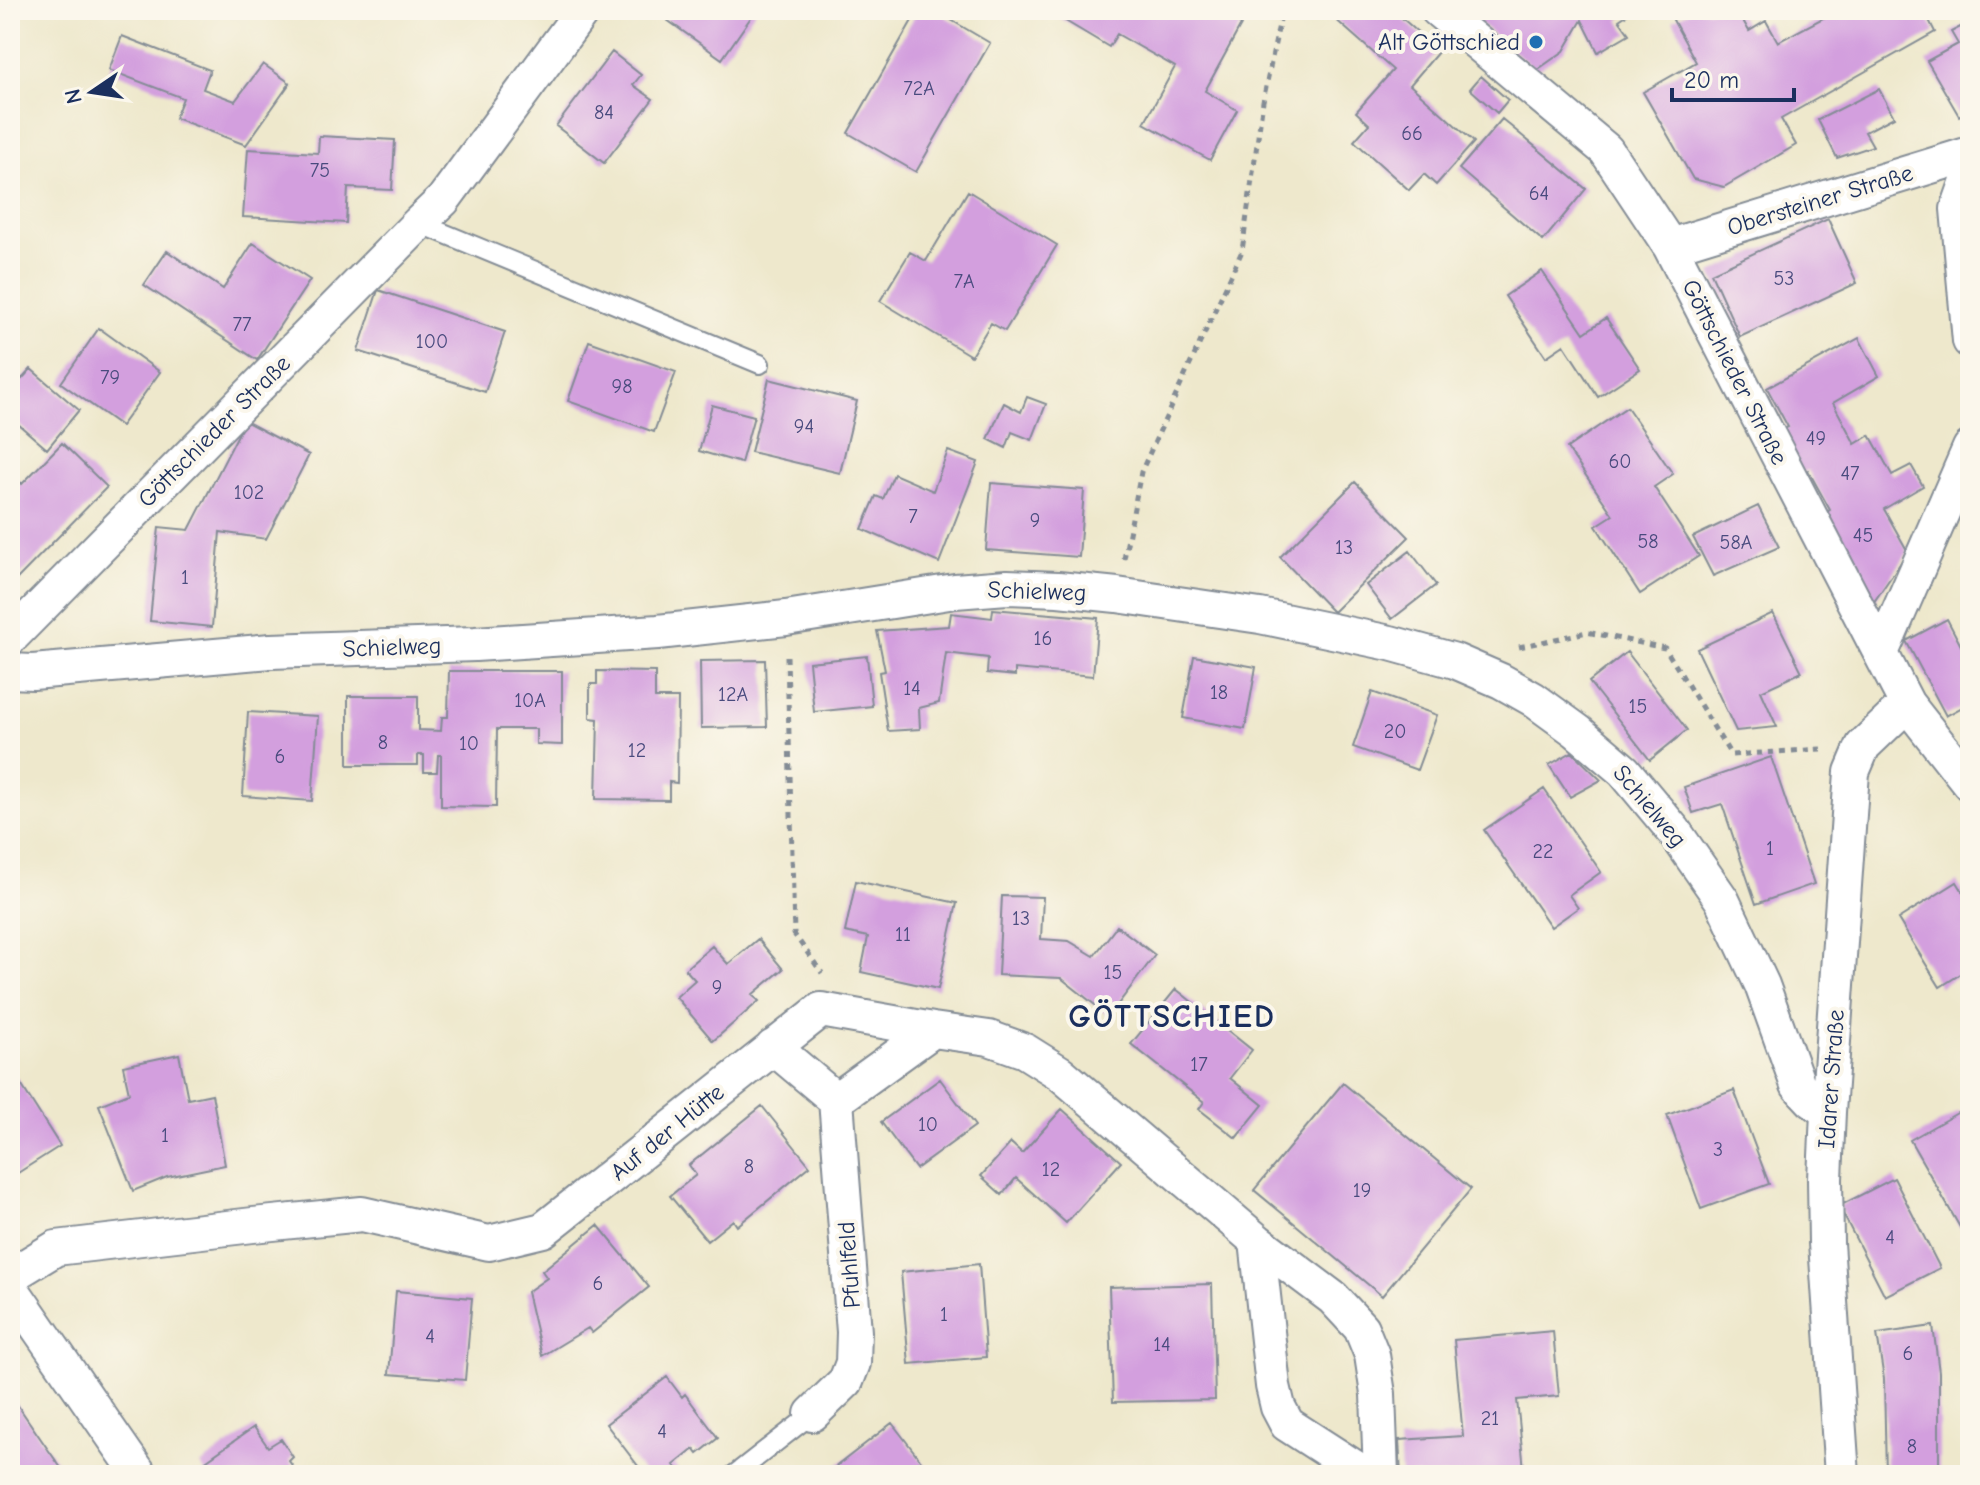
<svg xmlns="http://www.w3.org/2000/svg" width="1980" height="1485" viewBox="0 0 1980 1485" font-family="'Comic Neue',sans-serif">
<rect width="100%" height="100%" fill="#fbf7ec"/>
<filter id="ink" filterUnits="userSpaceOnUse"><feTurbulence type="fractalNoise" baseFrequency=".0125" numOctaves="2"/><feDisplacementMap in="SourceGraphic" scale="16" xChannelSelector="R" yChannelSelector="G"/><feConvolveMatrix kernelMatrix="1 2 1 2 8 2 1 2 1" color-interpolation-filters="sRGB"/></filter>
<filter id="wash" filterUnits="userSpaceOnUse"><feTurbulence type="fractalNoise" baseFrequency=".006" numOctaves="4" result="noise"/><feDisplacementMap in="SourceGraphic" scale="32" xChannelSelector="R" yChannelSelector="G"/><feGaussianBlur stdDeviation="1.8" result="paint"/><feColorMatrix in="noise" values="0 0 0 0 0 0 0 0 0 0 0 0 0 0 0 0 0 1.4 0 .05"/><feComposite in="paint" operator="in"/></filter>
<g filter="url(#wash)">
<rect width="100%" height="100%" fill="#eee8cc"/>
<g id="blocks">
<path fill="#d39fde" d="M653 10H756L722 59Z
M918 10H934L990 43 916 172 848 133Z
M1047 10H1216L1241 25 1205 91 1237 110 1210 160 1144 123 1175 67 1117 34 1109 47Z
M1325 10H1393L1439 51 1410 85 1474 142 1436 185 1424 174 1409 190 1354 141 1369 124 1356 112 1393 70Z
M1464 10H1634L1619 20 1629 34 1598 52 1582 20 1564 51 1537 70Z
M1691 10H1737L1749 31 1766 21 1778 42 1838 10H1924L1935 32 1781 119 1796 145 1724 187 1693 179 1643 92 1696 62 1673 20Z
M1970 22V110L1959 116 1927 61 1958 44 1951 32Z
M122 36 210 70 203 89 235 101 263 64 290 83 246 145 175 118 183 98 109 70Z
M612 52 641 75 633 85 653 99 604 163 556 126Z
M1481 76 1508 100 1497 113 1470 89Z
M1879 89 1894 117 1865 132 1873 146 1837 158 1818 120Z
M1502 119 1586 189 1543 241 1459 169Z
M319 136 395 140 392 190 348 188 346 223 243 217 248 149 318 153Z
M968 191 1057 245 1005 331 991 323 971 356 880 301 910 252 926 261Z
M1828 219 1857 283 1740 337 1711 273Z
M253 243 310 280 257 360 144 285 167 251 223 289Z
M1542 271 1584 333 1606 318 1640 369 1598 397 1564 345 1546 357 1505 296Z
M378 290 505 332 485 392 358 351Z
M99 328 160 372 121 426 61 383Z
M1859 338 1879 376 1833 403 1855 444 1870 435 1892 475 1911 465 1923 486 1884 509 1908 552 1869 609 1818 518 1830 510 1808 470 1800 474 1778 432 1788 427 1767 388Z
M589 341 676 372 654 432 568 401Z
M10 369 22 379 31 369 79 410 47 449 10 417Z
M769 379 857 401 840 473 751 452Z
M1027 397 1046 404 1032 440 1012 432 1006 448 988 439 1004 403 1021 412Z
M712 405 754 416 741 463 699 451Z
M1627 407 1673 474 1654 487 1699 556 1640 594 1596 526 1613 515 1567 448Z
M245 421 309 455 266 539 220 532 212 627 150 621 159 527 189 530Z
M62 443 107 487 15 581 10 576V472L22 484Z
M948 451 978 462 939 563 862 529 876 496 883 499 894 474 933 491Z
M1355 482 1409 537 1333 612 1280 557Z
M991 483 1084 490 1079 557 986 550Z
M1758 506 1779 547 1713 576 1693 537Z
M1410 551 1436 585 1392 619 1366 585Z
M993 609 1098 618 1093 676 1015 669V676L987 673 988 658 946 653 939 703 919 708 920 729 888 731 879 672 885 671 877 631 949 626 951 613 992 618Z
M1773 613 1802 672 1761 691 1777 727 1736 731 1697 649Z
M1947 619 1970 663V703L1946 716 1906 641Z
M1627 652 1687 730 1650 760 1589 682Z
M867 656 872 706 814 712 809 662Z
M1194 656 1256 667 1245 729 1183 718Z
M765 660 767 727 701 728 700 661Z
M449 671H562V745L536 744V729H497L496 807 441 806V755H438L437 772H424V755H418V765H348V696H418V730L441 731 442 717H448Z
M597 671 655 672V698H678L677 783 669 782V800L596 799 598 719 590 718V684H597Z
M1372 692 1437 715 1417 770 1353 747Z
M248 712 318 716 312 801 243 796Z
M1572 752 1601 780 1570 797 1549 765Z
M1771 757 1814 884 1756 904 1722 804 1693 813 1684 787Z
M1544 789 1601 872 1569 895 1578 908 1551 927 1484 830Z
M856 881 957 903 938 989 861 972 868 937 845 932Z
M1957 882 1970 903V968L1940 987 1898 919Z
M1002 896 1043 897 1041 939 1069 941 1094 956 1117 926 1155 955 1109 1016 1061 978 998 975Z
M758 939 783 969 752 995 759 1001 713 1041 676 997 695 980 685 969 712 946 728 964Z
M1176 989 1252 1050 1230 1078 1263 1105 1236 1138 1199 1109 1204 1102 1131 1044Z
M179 1054 188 1099 212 1094 225 1165 167 1177 133 1191 99 1105 129 1093 123 1066Z
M10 1067 60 1146 10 1178Z
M940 1079 975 1126 916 1169 881 1122Z
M1343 1083 1471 1189 1382 1296 1254 1190Z
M1734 1090 1769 1184 1701 1209 1667 1115Z
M762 1106 810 1166 737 1226 733 1220 707 1241 670 1196 696 1175 689 1165Z
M1062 1109 1121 1162 1066 1223 1016 1178 1002 1195 981 1176 1011 1143 1022 1153Z
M1959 1112 1970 1131V1233L1965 1236 1910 1140Z
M1894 1178 1940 1268 1885 1296 1839 1206Z
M598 1225 649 1287 592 1333 588 1328 542 1356 527 1292 547 1278 542 1271Z
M979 1264 986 1357 909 1364 901 1272Z
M1212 1284 1215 1400 1113 1402 1109 1287Z
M396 1291 472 1298 465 1380 389 1374Z
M1933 1326 1939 1372V1474L1886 1475 1884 1379 1877 1334Z
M1553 1331 1559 1396 1517 1400 1524 1469 1466 1475H1401L1399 1440 1463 1436 1454 1340Z
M667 1377 682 1397 685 1394 718 1438 698 1454 694 1449 674 1465 678 1469 670 1475H645L606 1424Z
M10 1394 47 1448 66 1475H21L17 1469 10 1473Z
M892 1423 932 1475H825Z
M254 1427 268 1447 281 1439 293 1457 289 1461 299 1475H207L200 1465Z"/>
</g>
</g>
<g filter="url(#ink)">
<use href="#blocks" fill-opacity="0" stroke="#848c95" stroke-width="2"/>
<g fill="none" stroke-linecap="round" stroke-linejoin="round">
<defs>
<path id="service" d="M419 223 760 364
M734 1475 812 1414"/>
<path id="minor" d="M1438 10 1606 150 1670 246 1907 704 1970 784
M1970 175 1958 209 1970 341
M1670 246 1970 154
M10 638 419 223 443 200 583 10
M1881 653 1970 448
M10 671 33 672 271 651 475 644 658 632 786 618 955 591 1007 587 1058 589 1117 595 1260 616 1390 643 1455 661 1501 681 1533 699 1577 731 1624 771 1674 831 1722 900 1762 985 1798 1085 1812 1100 1828 1112
M773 1047 836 1100
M1257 1241 1273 1386 1278 1407 1287 1424 1366 1475
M10 1276 56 1248 253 1225 362 1214 489 1243 543 1230 821 1010 933 1030 989 1038 1025 1051 1060 1073 1257 1241 1333 1298 1361 1328 1372 1355 1378 1394 1381 1475
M10 1287 140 1475
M812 1414 846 1381 853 1363 854 1332 836 1100 933 1030
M1842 1475 1826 1243 1825 1179 1828 1112 1852 772 1863 746 1907 704"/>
</defs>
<use href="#service" stroke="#848c95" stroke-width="22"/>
<use href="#minor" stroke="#848c95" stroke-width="38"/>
<path stroke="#848c95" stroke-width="5" stroke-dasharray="6 6" stroke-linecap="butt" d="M1124 559 1141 472 1242 251 1263 101 1282 10
M1519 647 1587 632 1665 648 1731 755 1821 749
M787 656 794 934 822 973"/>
<use href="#service" stroke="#fff" stroke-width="18"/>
<use href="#minor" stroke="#fff" stroke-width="34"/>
</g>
</g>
<circle fill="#1f6fb2" stroke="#fbf7ec" stroke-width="3" cx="1536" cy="42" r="8"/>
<g text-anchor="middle" stroke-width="8" stroke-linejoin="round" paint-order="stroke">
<g font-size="20" fill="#494b7e">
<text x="919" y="95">72A</text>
<text x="604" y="119">84</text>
<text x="1412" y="140">66</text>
<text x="320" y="177">75</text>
<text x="1539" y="200">64</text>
<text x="1784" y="285">53</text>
<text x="964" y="288">7A</text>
<text x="242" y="331">77</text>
<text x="432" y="348">100</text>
<text x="110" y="384">79</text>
<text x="622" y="393">98</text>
<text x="804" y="433">94</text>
<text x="1816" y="445">49</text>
<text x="1620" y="468">60</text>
<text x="1850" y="480">47</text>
<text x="249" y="499">102</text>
<text x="913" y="523">7</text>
<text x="1035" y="527">9</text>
<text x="1863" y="542">45</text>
<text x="1648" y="548">58</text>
<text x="1736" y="549">58A</text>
<text x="1344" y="554">13</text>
<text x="185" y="584">1</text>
<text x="1043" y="645">16</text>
<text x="912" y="695">14</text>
<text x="1219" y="699">18</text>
<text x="733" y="701">12A</text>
<text x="530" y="707">10A</text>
<text x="1638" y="713">15</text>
<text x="1395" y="738">20</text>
<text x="383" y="749">8</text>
<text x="469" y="750">10</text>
<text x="637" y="757">12</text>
<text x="280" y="763">6</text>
<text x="1770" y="855">1</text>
<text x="1543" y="858">22</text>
<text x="1021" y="925">13</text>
<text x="903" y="941">11</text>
<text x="1113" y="979">15</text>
<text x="717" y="994">9</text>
<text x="1199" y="1071">17</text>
<text x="928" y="1131">10</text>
<text x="165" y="1142">1</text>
<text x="1718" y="1156">3</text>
<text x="749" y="1173">8</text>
<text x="1051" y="1176">12</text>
<text x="1362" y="1197">19</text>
<text x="1890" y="1244">4</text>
<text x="598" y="1290">6</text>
<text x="944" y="1321">1</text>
<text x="430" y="1343">4</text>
<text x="1162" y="1351">14</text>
<text x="1908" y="1360">6</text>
<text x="1490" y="1425">21</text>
<text x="662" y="1438">4</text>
<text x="1912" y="1453">8</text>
</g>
<g font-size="24" fill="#1b2f5e" stroke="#fbf7ec" text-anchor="end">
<text x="1520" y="50">Alt Göttschied</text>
</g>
<g font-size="24" fill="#1b2f5e" stroke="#fbf7ec">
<text transform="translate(1820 200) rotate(-17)" y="8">Obersteiner Straße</text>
<text transform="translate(1735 372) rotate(63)" y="8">Göttschieder Straße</text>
<text transform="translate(214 431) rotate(-45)" y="8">Göttschieder Straße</text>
<text transform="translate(1037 591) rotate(2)" y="8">Schielweg</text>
<text transform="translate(392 647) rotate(-2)" y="8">Schielweg</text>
<text transform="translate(1650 806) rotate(50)" y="8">Schielweg</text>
<text transform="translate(1831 1079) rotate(-86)" y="8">Idarer Straße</text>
<text transform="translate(667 1132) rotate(-39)" y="8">Auf der Hütte</text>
<text transform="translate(849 1265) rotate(-94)" y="8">Pfuhlfeld</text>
</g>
<g font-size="32" font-weight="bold" letter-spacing="2" fill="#1b2f5e" stroke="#fbf7ec">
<text x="1172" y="1027">GÖTTSCHIED</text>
</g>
</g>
<rect width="1980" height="1485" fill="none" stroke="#fbf7ec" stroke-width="40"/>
<g transform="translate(92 92) rotate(257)" stroke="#fbf7ec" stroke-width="6" paint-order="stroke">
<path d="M0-6L14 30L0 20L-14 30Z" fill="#1b2f5e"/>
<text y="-12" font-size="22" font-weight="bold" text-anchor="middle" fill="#1b2f5e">N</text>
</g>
<path d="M1672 88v12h122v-12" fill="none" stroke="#1b2f5e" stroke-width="4"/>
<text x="1684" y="88" font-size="24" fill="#1b2f5e" stroke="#fbf7ec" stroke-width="6" paint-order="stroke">20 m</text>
</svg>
